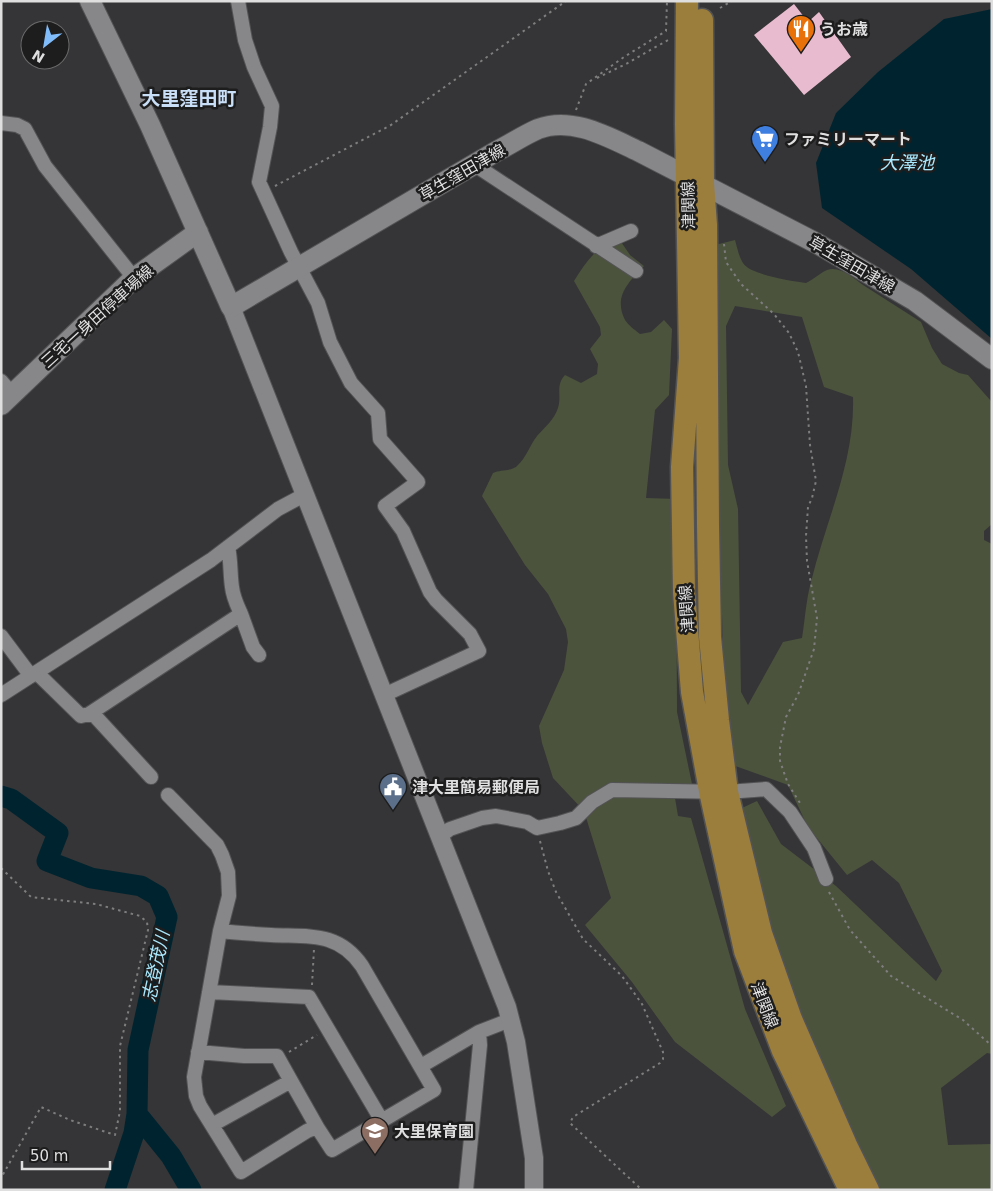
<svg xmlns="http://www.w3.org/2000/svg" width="993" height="1191" viewBox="0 0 993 1191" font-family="'DejaVu Sans','Noto Sans JP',sans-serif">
<rect width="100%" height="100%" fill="#353537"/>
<path fill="#4b533d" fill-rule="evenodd" d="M619 239 630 255 644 266C629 282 613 296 625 320 628 325 635 330 640 334L651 332 664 320 672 329 669 395 655 410 646 498 676 499 677 712 692 784 675 798 678 816 691 818 745 1009 786 1106 772 1117 675 1042 632 982 585 925 611 898 584 811 553 778 542 743 539 726 564 670 568 642 566 629 548 594 525 565 482 496 493 473C501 469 512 472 518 465 526 458 530 445 537 436 545 427 554 420 558 408 562 395 555 386 565 375L581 383 597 374 598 364 590 349 601 335 600 327 574 281C586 262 596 246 619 239Z
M735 240C737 247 739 257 743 263 750 275 793 281 806 283 814 279 820 273 827 270 839 265 854 278 863 285L921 322 932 348 942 364 959 373 968 375 991 401 992 524 984 531V540L992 544V1054L987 1053 941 1088 948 1145 992 1144V1190H881L829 1083 765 921 742 808 757 801 781 844 836 886 936 981 942 971 899 883 872 860 847 875 808 827 788 785 727 763 717 466 715 245ZM735 306 802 317 824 387 853 397C855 462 826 520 811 582 806 600 805 620 802 638L783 642 748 705 741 692 738 509 728 465 726 326Z"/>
<path fill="#00242f" d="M992 9V339L911 269 822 208 816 163 836 113 878 72 944 19Z"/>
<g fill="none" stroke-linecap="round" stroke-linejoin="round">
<path stroke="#00242f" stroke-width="21" d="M1 796 11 799 58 833 47 861 91 878 141 886 158 896 167 917 138 1050 137 1114 134 1133 115 1190
M137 1114 171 1156 191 1190"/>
</g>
<path fill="#e8bbce" d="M794 4 808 22 819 12 851 57 804 95 754 35Z"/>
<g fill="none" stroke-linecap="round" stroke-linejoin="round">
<defs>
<path id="minor" d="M238 1 245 40 254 67 272 106 270 127 259 182 291 252 318 303 330 342 351 383 378 413 380 439 418 482 385 506 403 531 430 592 436 600 470 634 479 651 384 695
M1 123 17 125 25 129 45 166 134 278
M475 165 636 271
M596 246 631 231
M1 381 13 395
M241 614 253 647 259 655
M1 636 31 676
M37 673 81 716 89 714 95 716 151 777
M1 695 211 560 278 509 306 494
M89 714 241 614C237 605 233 597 232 587 230 574 231 560 228 547
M168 795 217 845 222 855 228 872 229 896 220 931 194 1077 196 1096 200 1106 241 1172 307 1131 317 1127 332 1150 434 1090 362 966C338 931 308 937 271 935 254 934 237 933 220 931
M440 836 450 829 482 818 496 816 527 822 537 828 560 823 576 818 592 802 612 790 727 792 766 789 790 812 814 848 826 879
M209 992 309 997 382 1121
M198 1052 244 1056H277L291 1081 212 1125
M421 1066 479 1032 510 1020
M291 1081 317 1127
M466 1190 480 1045 479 1032"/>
<path id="tertiary" d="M231 307 507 1007 516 1042 534 1158V1190"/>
<path id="secondary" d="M90 1 150 125 231 307 497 151C511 144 524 135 538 129 572 116 608 137 638 151L818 244 915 301 992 359
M1 405 134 278 198 232"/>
<path id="primary" d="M687 1 686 124 690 358 682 467 684 592 692 692 711 796 745 951 783 1051 850 1190
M702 20 703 183 706 225 708 525 710 637 718 720 727 792 761 933 791 1019 846 1145 868 1190"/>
</defs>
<use href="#minor" stroke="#535355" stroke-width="16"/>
<use href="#tertiary" stroke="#535355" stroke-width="20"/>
<use href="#secondary" stroke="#535355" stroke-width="22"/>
<use href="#primary" stroke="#535355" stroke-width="25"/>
<path stroke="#7e7e7f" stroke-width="2" stroke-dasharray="2.5 4" stroke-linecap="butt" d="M720 8 732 1
M597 78 626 64 668 40
M576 110 586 84 624 57 666 31 667 1
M275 186 391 125 566 1
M724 244 726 262 741 284 774 314 789 333 798 352 806 386 810 445 816 481 812 498 808 507 806 536 807 561 817 618 814 649 798 695 786 717 780 747V761L788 784 800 803
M540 841 548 871 556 892 583 939 622 976 642 1004 663 1052V1059L660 1063 573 1117 570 1123 642 1190
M1 868 31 897 96 904 140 916 147 922 148 930 120 1046V1111L115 1135 70 1120 41 1107 1 1178
M829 892 850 930 891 976 963 1020 992 1046
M312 985 314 949
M289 1052 317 1035"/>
<use href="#minor" stroke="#878789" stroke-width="14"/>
<use href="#tertiary" stroke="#878789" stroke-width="18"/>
<use href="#secondary" stroke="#878789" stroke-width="20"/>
<use href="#primary" stroke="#9b7d3c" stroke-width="22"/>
</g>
<defs>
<symbol id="restaurant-pin" viewBox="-11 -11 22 30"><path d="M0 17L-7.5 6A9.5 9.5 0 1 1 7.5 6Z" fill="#e8710a" stroke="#1d1d1e"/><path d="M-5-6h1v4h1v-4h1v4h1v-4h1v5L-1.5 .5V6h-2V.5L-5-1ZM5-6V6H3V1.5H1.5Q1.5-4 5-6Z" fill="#fff"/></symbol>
<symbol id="supermarket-pin" viewBox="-11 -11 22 30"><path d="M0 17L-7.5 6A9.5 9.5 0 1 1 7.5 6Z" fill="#3f7fe0" stroke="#1d1d1e"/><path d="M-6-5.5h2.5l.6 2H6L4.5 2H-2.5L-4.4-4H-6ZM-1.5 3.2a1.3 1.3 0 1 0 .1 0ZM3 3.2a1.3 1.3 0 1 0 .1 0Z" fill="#fff"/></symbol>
<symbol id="civic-pin" viewBox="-11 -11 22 30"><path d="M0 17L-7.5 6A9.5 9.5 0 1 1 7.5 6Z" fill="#5c6f8a" stroke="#1d1d1e"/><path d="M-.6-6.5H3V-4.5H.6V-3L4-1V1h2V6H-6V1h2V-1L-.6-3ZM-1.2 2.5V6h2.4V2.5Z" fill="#fff"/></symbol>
<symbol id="school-pin" viewBox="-11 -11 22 30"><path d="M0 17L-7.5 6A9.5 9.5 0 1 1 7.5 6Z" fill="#8d6e63" stroke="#1d1d1e"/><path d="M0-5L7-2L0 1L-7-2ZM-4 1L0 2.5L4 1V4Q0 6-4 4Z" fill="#fff"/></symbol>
</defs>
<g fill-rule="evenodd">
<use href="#restaurant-pin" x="785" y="13" width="32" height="43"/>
<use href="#supermarket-pin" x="749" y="123" width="32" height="43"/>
<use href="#civic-pin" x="377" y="771" width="32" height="43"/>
<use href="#school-pin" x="359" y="1115" width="32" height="43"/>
</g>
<g text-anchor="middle" stroke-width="5" stroke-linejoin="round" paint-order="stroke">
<g font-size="16" font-weight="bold" fill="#dfdfe0" stroke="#1d1d1e" text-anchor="start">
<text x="820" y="35">うお歳</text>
<text x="784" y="145">ファミリーマート</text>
<text x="412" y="793">津大里簡易郵便局</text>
<text x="394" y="1137">大里保育園</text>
</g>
<g font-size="16" fill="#dfdfe0" stroke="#1d1d1e">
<text transform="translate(462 172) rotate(-30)" y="6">草生窪田津線</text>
<text transform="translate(688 205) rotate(-91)" y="6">津関線</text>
<text transform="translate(852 264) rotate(30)" y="6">草生窪田津線</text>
<text transform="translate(97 316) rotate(-42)" y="6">三宅一身田停車場線</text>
<text transform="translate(686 609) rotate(-94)" y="6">津関線</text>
<text transform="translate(765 1005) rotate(69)" y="6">津関線</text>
</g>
<g font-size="18" font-style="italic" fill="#aae9fe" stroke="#1d1d1e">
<text x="907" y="169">大澤池</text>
<text transform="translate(156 966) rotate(-78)" y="6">志登茂川</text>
</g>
<g font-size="19" font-weight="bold" fill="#c9dff7" stroke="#1d1d1e">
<text x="189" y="105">大里窪田町</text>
</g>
</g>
<rect width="993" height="1191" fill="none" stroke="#dfdfe0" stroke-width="5"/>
<g transform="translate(45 45) rotate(211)"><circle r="24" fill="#1d1d1e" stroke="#6b6b6c"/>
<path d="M0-4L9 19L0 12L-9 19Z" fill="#81bcfa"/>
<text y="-8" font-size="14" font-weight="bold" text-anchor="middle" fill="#dfdfe0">N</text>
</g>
<path d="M22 1161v8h88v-8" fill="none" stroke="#dfdfe0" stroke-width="2.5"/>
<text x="30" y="1161" font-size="15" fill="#dfdfe0" stroke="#1d1d1e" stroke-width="4" paint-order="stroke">50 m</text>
</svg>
